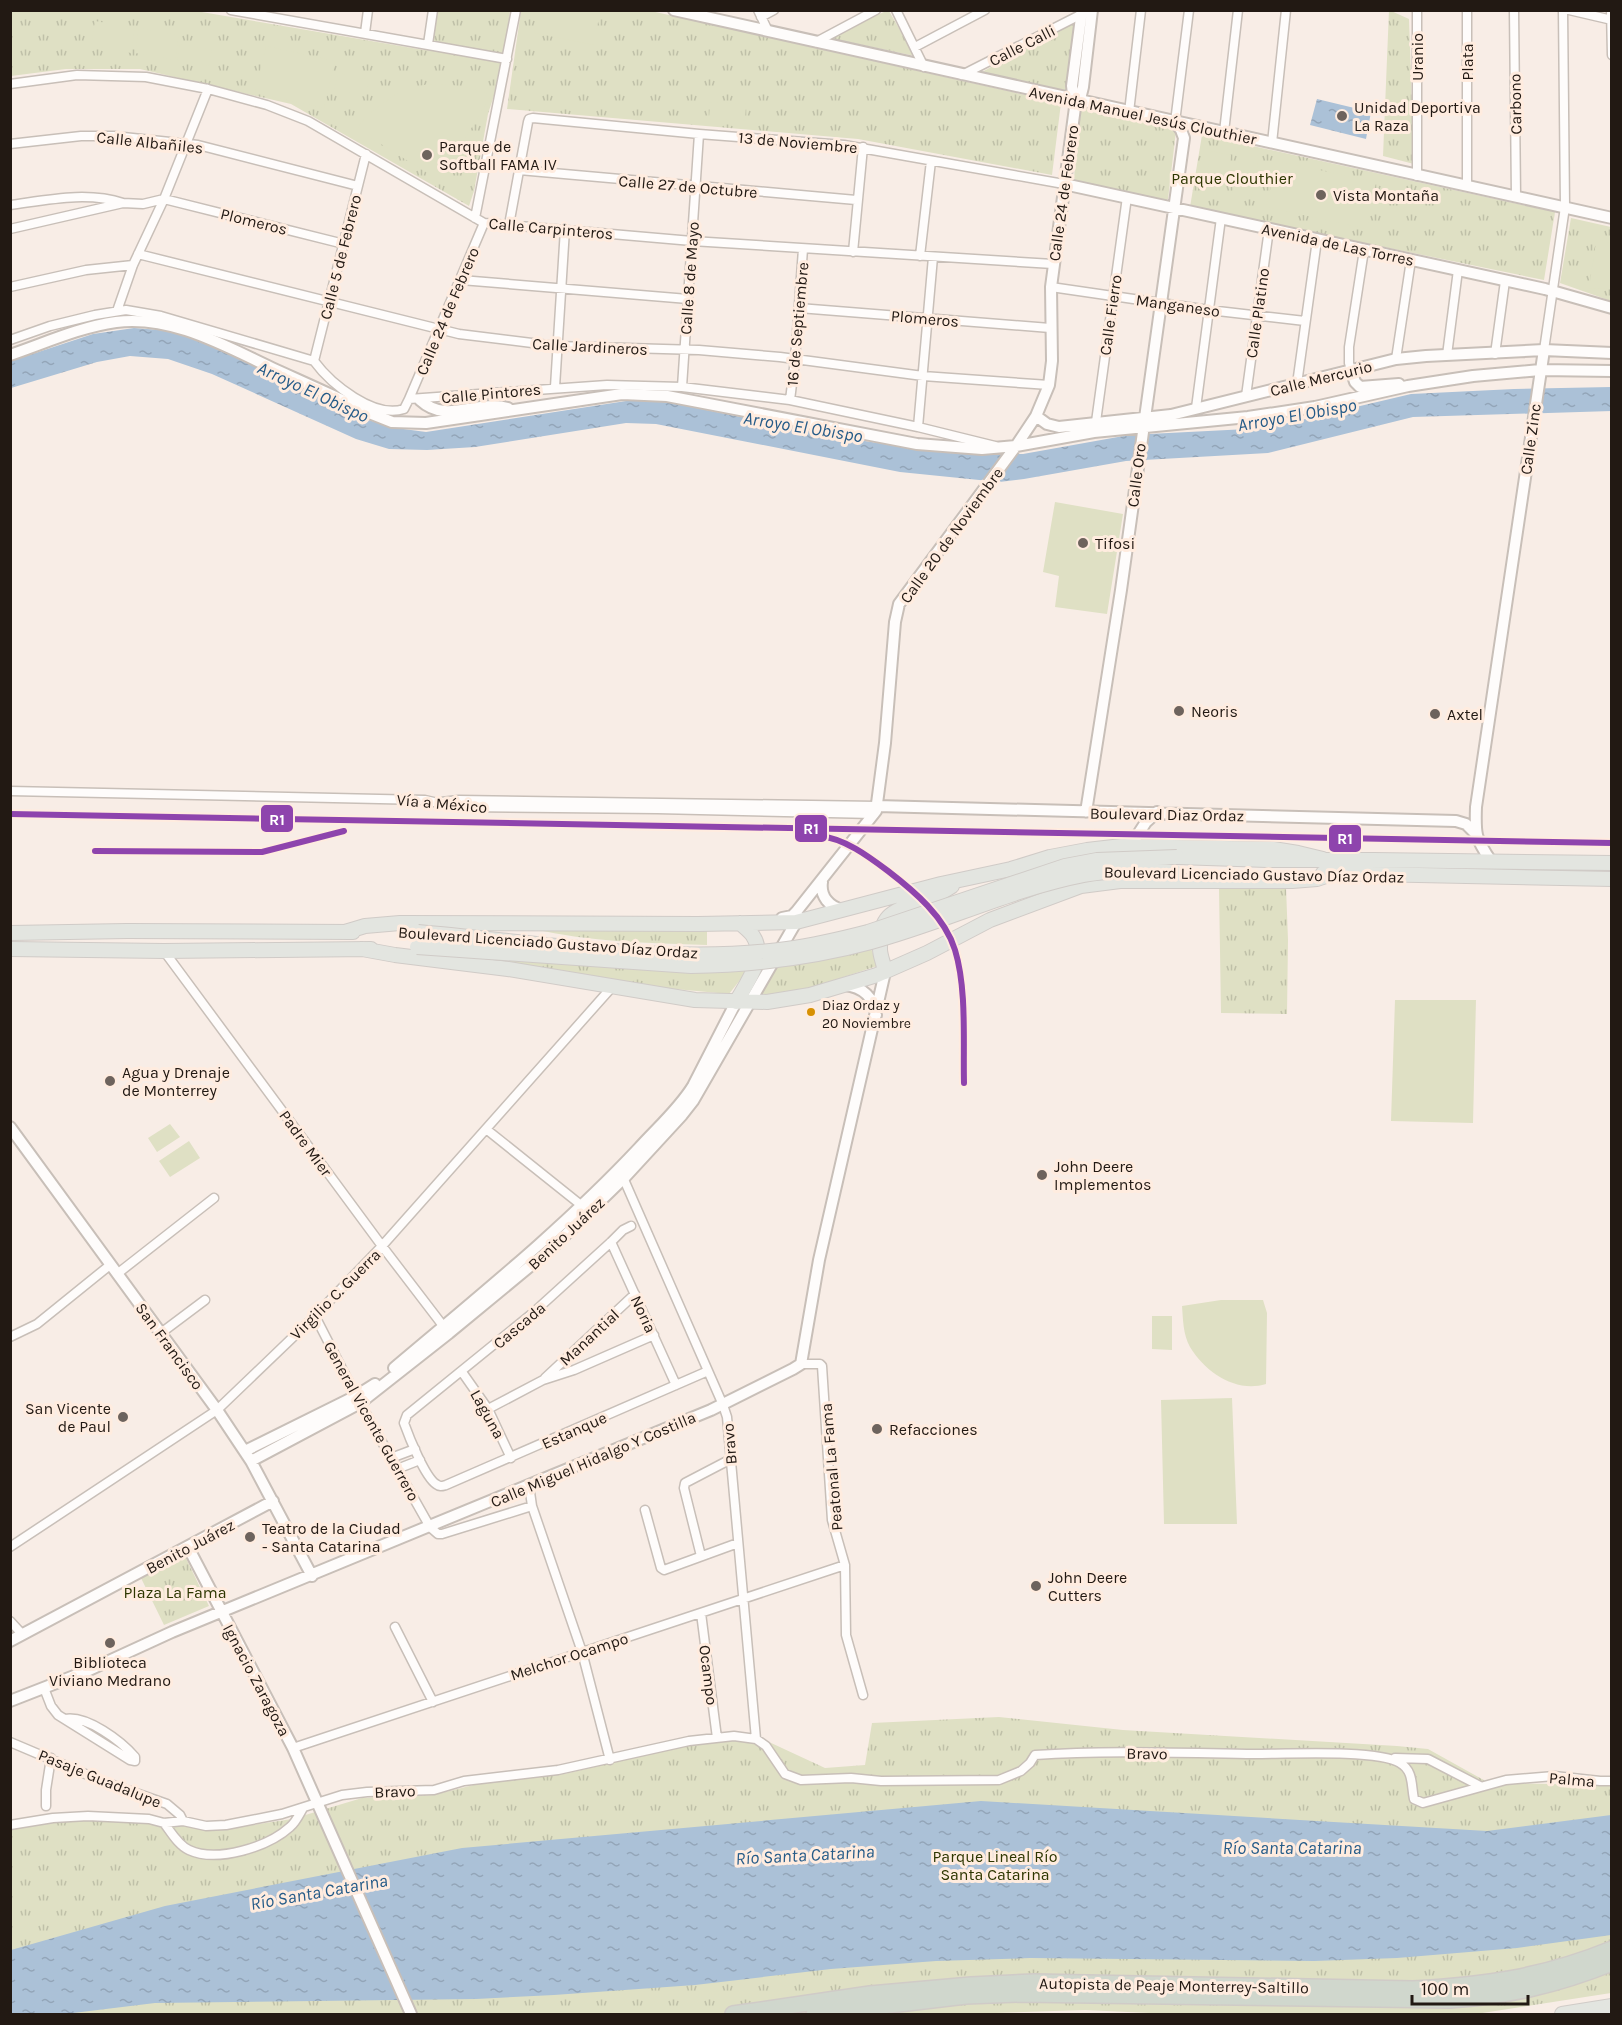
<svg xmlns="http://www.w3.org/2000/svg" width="1622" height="2025" viewBox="0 0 1622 2025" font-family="Karla,sans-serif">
<defs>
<pattern id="grass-tufts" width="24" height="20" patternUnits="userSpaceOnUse" patternTransform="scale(1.5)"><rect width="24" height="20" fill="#dfe0c4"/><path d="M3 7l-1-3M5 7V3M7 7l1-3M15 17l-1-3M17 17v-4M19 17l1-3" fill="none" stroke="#bfc0a8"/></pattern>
<pattern id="water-ripples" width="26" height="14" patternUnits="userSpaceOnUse" patternTransform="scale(1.5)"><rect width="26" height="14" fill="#abc1d7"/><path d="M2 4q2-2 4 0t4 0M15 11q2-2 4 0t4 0" fill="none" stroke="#93a5b8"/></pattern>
</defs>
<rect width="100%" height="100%" fill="#f8ede6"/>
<path fill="url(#grass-tufts)" d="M521 10 651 11 1061 103 1052 175 858 139 507 109Z
M1389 10 1409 19 1414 164 1383 156Z
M10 11H196L424 50 432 46 438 11H510L503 68 488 114 474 191 469 206 291 104 140 69H66L11 76Z
M886 11H889L915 56 829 38Z
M1076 20 1068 91 982 72Z
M1085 108 1173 126 1176 131 1168 199 1164 202 1077 183 1074 178 1081 110Z
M1202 135 1555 212 1544 280 1190 207Z
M1571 218 1611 227V301L1560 283Z
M1286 887 1288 940 1287 1014 1221 1013 1219 889Z
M533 929 707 930V945C648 943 590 942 533 929Z
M871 948 877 966 804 990 757 997 774 967Z
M452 953 654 971H747L729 994 632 985 468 959Z
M184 1554 209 1606 164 1625 141 1578Z
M999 1717 1123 1730 1397 1746 1428 1749 1489 1783 1611 1785V1993L1476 2014H1171L1085 2010 967 2014H11V1830L44 1823 86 1819 232 1828 292 1819 362 1798 433 1795 502 1778 564 1774 694 1744 758 1737 825 1768 865 1765 872 1723Z"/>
<path fill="#dfe0c4" d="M595 10 600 11 594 45 534 33 539 11Z
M95 21 135 28 131 53 91 46Z
M139 28 179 35 175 60 135 53Z
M180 44 212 50 209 66 177 60Z
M266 46 335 61 324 108 255 93Z
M338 73 369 80 366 97 334 89Z
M428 84C451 84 470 87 491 95L440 181 357 129 366 116 400 91Z
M710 102 746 104 745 121 709 119Z
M1211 151 1231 155 1225 187 1205 183Z
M1239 159 1258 163 1251 198 1232 195Z
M1277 161 1376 182 1367 229 1266 207Z
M1600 240 1611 243V286L1604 289 1589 288 1596 242Z
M1055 502 1123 514 1107 614 1055 607 1059 576 1043 572Z
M1395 1000H1476L1473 1123 1391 1121Z
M170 1124 180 1137 157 1152 148 1138Z
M189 1141 200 1158 170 1177 159 1161Z
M1221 1300H1263L1267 1313 1266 1384C1236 1393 1206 1373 1190 1347 1183 1335 1183 1319 1182 1306Z
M1152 1316H1172V1350L1152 1349Z
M1232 1398 1237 1524H1164L1161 1400Z"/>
<path fill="url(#water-ripples)" d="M1317 99 1371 112 1366 139 1310 125Z
M134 328 173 331 225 352 365 419 396 428 426 432 626 401H661L851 439 946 453 1023 454 1129 435 1267 428 1411 394 1514 389 1611 387 1612 411 1413 417 1268 453 1126 461 1024 479 999 482 900 472 656 424 626 423 475 447 427 450 389 449 356 439 212 374 168 359 130 356 97 362 11 388V361L93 334Z
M981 1801 1487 1831 1611 1815V1935L1517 1948 1397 1958 1314 1961 1030 1958 936 1961 831 1969 695 1985 554 1995 476 1999 155 2003 65 2014H11V1950L165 1906 462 1848Z"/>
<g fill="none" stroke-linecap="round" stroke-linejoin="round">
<defs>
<path id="minor" d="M231 10 507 59
M758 10 768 31
M896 10 924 67
M1417 10V176
M1467 10V186
M1514 10 1516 197
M1569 10 1612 20
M1611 10 1612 55
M761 17 774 10
M365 33 368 10
M816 42 876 10
M428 44 433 10
M915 47 985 10
M962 75 1082 14
M10 84 77 75 146 77 208 89 267 105 308 121 484 223 692 241 1053 264
M1129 112 1141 10
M1175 122 1189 10
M1224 132 1238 10
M1272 143 1286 10
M10 144 81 136H114L198 145 358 186
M519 170 856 200
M10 205C47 200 87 191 123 203
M475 218 516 10
M509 225 528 122 529 119 533 118 699 134 844 145 1064 184
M10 229 123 203 143 204 164 199 344 244
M853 252 863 147
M138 254 459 334 556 346 699 350 780 357 923 376 1049 385
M920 256 931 161
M461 280 688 299
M10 287 86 270 133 265
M1051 287 1209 310 1305 321
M799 308 1050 328
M117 311 133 265 164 199 208 89
M10 340 50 326 95 315 126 310 161 316 314 361C331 384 374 419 404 409L409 399 607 385 682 387 790 400 918 427 995 446
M1544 350 1565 207 1563 10
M1495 354 1505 281
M1447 355 1458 270
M1396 359 1411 260
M314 361 366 154
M1351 370 1349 363V347L1364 250
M1297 384 1317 240
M555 387 565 229
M682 387 699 134
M1246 396 1269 229
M409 399 484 223
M790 400 795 360 803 249
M1196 408 1221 218
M918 427 933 257
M1095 429 1127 197
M10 791 425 800 447 805 466 807 657 809 874 814
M441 802 459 800 877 806
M164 951 382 1246 447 1331
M486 1129 581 1205
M622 1175 723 1405 727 1417 756 1739
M631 1226 623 1230 611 1242 534 1312 407 1415 404 1423C409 1437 425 1477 436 1484 440 1487 442 1486 446 1485L708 1371
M611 1242 676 1385
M117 1274 214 1198
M315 1316 356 1396 430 1527 438 1534H442L532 1506
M161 1333 205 1300
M10 1337 37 1324 110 1265
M801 1364H820L822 1366 832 1520 845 1565 846 1635 863 1695
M462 1372 488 1409 511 1458
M545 1378 635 1294
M488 1409 543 1380 574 1370 654 1335
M391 1458 415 1449
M397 1469 420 1460
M529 1485 532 1506 582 1652 610 1760
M645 1510 661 1568 664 1570 738 1543
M10 1547 217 1410 315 1316 382 1246 612 987
M701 1556 684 1488 685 1483 731 1459
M701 1613 717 1738
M10 1621 22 1634
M395 1627 433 1702
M44 1688 51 1706 58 1715 130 1760 135 1761
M65 1719C87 1715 121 1741 135 1757V1761
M10 1742 102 1781 167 1804 180 1815 183 1821
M293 1748 845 1565
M1395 1758 1428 1759 1480 1786
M46 1806V1790L51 1758
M164 1823C171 1832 178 1845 189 1850 217 1863 268 1847 290 1827 296 1822 299 1815 303 1808
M10 1825 53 1818 88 1816 149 1819 164 1823 183 1821 206 1826 226 1825 282 1814 342 1795 367 1792 434 1790 464 1781 558 1770 689 1741 734 1736 756 1739 766 1746 785 1774 801 1780 851 1778 881 1781 999 1780 1021 1771 1030 1763 1035 1755C1108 1750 1182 1753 1255 1754 1284 1754 1379 1749 1400 1763 1414 1771 1411 1786 1414 1799L1423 1803 1506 1780 1554 1776 1600 1781H1612"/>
<path id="tertiary" d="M674 10 1612 218
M1076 100 1073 94 1072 86 1082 10
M1064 184 1545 289 1612 308
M10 355C45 343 80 327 116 322 171 315 223 345 272 368 305 383 339 398 372 414L392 422 426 423 622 394 667 396 917 444 982 449 1016 446 1094 432 1248 417 1315 407 1408 386 1473 376 1540 370 1612 371
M1351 370 1355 382 1360 387 1399 384
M420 400C447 425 476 399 508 408
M1036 416 1047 424 1059 427 1171 415 1396 359 1426 356 1544 350 1612 353
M877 806 1456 821 1466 824 1475 833
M1086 812 1121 590 1184 138 1181 130 1175 122
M1123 846 1133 842 1146 822 1157 812
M1491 861C1475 838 1475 834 1476 807L1544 350
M822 882C820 896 829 907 843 910
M782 918 792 916 796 912 876 811 885 743 895 622 899 604 1016 446 1036 416 1049 385 1052 361 1051 287 1076 100 1081 95 1083 87 1092 10
M845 985C863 987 874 998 876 1015
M10 1127 217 1410 251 1461 312 1576
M394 1368C478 1297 564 1228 639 1148 657 1128 679 1109 693 1086L736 1002
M245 1451 356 1396 375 1384
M251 1461 360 1403 449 1333 552 1248 624 1178 682 1115 693 1101 799 917
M188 1547 293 1748 411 2014
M10 1641 273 1501
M10 1701 87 1671 172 1632 711 1410 793 1369 801 1364 819 1260 885 972"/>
<path id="primary" d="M1177 857 1267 860H1373L1612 863
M1323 873 1612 879
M345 932 365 926 400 923 698 924 796 922 941 884 1011 869 1050 857 1087 850 1122 846 1273 849 1298 853 1323 859
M10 933 127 931 353 932
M10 949 164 951 371 949
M362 949 395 955 508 969 695 1000 767 1002 810 995 877 975 927 953 990 920 1081 886 1120 881H1292L1317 879 1332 874
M885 972C884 964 880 956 880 949 879 913 894 911 922 901 933 897 943 892 952 886
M736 1002C746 984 767 957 753 936 750 931 744 927 740 923
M1562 2014 1612 2006"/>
<path id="motorway" d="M733 2014 870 1994 971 1985 1034 1982 1413 1989C1486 1985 1543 1977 1612 1949
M814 2014 966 1996 1020 1994 1450 2000C1509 1996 1557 1985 1612 1963"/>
</defs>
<use href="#minor" stroke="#c8bfb8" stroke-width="11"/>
<use href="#tertiary" stroke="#c8bfb8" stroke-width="14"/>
<use href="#primary" stroke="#d0cbc7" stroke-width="16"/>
<use href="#motorway" stroke="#d0cbc7" stroke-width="18"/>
<use href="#minor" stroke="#fefcfb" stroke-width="8"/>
<use href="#tertiary" stroke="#fefcfb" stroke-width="10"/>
<use href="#primary" stroke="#e3e5e0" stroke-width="14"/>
<use href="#motorway" stroke="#d0d7cd" stroke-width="15"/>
<defs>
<path id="primary-bridge" d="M418 932C536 942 670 965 787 949 815 945 841 939 868 932L1065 866 1097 860 1177 857
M417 947 691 966C752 965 812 958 871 942 942 923 1012 889 1084 875 1114 869 1145 871 1175 872"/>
</defs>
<use href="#primary-bridge" stroke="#d0cbc7" stroke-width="16" stroke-linecap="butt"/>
<use href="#primary-bridge" stroke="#e3e5e0" stroke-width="14"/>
<defs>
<path id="rail-1" d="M10 814 1612 843
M819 836C844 838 868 856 888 871 914 891 945 917 955 950 967 989 963 1042 964 1083
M95 851 262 852 344 831"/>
</defs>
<use href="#rail-1" stroke="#ffecdf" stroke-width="10"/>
<use href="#rail-1" stroke="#8e44ad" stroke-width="6"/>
</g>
<g fill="#6d635d" stroke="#ffecdf" stroke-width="2">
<circle cx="1342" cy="116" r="6"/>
<circle cx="427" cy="155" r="6"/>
<circle cx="1321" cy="195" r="6"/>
<circle cx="1083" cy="543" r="6"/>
<circle cx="1179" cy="711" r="6"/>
<circle cx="1435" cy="714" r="6"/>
<circle cx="110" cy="1081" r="6"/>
<circle cx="1042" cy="1175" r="6"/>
<circle cx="123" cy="1417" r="6"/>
<circle cx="877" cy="1429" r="6"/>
<circle cx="250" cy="1537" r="6"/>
<circle cx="1036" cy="1586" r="6"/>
<circle cx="110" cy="1643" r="6"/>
</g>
<circle fill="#d79103" stroke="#ffecdf" stroke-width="2" cx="811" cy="1012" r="5"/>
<g text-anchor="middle" stroke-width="6" stroke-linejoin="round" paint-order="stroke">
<g font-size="14" fill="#221913" stroke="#ffecdf" text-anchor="start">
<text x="822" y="1010">Diaz Ordaz y<tspan x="822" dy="18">20 Noviembre</tspan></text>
</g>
<g font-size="16" fill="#221913" stroke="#ffecdf">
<text transform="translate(1022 45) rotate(-27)" y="6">Calle Calli</text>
<text transform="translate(1417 57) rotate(-90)" y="6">Uranio</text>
<text transform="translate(1467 62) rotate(-90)" y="6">Plata</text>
<text transform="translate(1515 104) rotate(-91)" y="6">Carbono</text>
<text transform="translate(1143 115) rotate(12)" y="6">Avenida Manuel Jesús Clouthier</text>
<text transform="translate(150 142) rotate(6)" y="6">Calle Albañiles</text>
<text transform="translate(798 142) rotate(5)" y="6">13 de Noviembre</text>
<text transform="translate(688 186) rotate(5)" y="6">Calle 27 de Octubre</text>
<text transform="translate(1063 193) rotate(-82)" y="6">Calle 24 de Febrero</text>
<text transform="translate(254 221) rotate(14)" y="6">Plomeros</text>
<text transform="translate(551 228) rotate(5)" y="6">Calle Carpinteros</text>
<text transform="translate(1338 244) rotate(12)" y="6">Avenida de Las Torres</text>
<text transform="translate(340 257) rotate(-76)" y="6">Calle 5 de Febrero</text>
<text transform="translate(689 278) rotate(-86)" y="6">Calle 8 de Mayo</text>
<text transform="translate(1178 305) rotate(8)" y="6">Manganeso</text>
<text transform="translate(447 311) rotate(-67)" y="6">Calle 24 de Febrero</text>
<text transform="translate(1257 313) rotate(-82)" y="6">Calle Platino</text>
<text transform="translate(1110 315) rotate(-82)" y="6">Calle Fierro</text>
<text transform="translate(925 318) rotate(5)" y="6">Plomeros</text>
<text transform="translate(797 324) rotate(-85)" y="6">16 de Septiembre</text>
<text transform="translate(590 346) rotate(3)" y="6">Calle Jardineros</text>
<text transform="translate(1321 378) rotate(-14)" y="6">Calle Mercurio</text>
<text transform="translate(491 393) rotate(-5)" y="6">Calle Pintores</text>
<text transform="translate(1530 439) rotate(-82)" y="6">Calle Zinc</text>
<text transform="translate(1136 475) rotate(-83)" y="6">Calle Oro</text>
<text transform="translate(951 535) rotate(-54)" y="6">Calle 20 de Noviembre</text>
<text transform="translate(442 803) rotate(5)" y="6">Vía a México</text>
<text transform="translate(1167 814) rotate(1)" y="6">Boulevard Diaz Ordaz</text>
<text transform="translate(1254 874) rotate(1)" y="6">Boulevard Licenciado Gustavo Díaz Ordaz</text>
<text transform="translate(548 942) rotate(4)" y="6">Boulevard Licenciado Gustavo Díaz Ordaz</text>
<text transform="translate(306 1143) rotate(54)" y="6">Padre Mier</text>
<text transform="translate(566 1233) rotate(-43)" y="6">Benito Juárez</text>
<text transform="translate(335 1294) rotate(-45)" y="6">Virgilio C. Guerra</text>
<text transform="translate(644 1314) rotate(65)" y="6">Noria</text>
<text transform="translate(519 1325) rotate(-40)" y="6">Cascada</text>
<text transform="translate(589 1337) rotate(-43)" y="6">Manantial</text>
<text transform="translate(170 1346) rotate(54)" y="6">San Francisco</text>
<text transform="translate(488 1414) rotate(61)" y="6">Laguna</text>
<text transform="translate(372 1421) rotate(61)" y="6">General Vicente Guerrero</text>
<text transform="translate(574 1430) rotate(-24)" y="6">Estanque</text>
<text transform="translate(729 1444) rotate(-95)" y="6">Bravo</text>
<text transform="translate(593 1459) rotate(-23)" y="6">Calle Miguel Hidalgo Y Costilla</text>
<text transform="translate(831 1467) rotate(-95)" y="6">Peatonal La Fama</text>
<text transform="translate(190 1546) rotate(-28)" y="6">Benito Juárez</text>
<text transform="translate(569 1656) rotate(-18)" y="6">Melchor Ocampo</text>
<text transform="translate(709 1675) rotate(83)" y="6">Ocampo</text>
<text transform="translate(257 1680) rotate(62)" y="6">Ignacio Zaragoza</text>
<text transform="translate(1147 1753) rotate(1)" y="6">Bravo</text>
<text transform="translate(100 1778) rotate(22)" y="6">Pasaje Guadalupe</text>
<text transform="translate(1572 1779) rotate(5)" y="6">Palma</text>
<text transform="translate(395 1791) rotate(-2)" y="6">Bravo</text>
<text transform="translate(1174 1985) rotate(1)" y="6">Autopista de Peaje Monterrey-Saltillo</text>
</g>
<g font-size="16" fill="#221913" stroke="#ffecdf" text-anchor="start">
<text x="1354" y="113">Unidad Deportiva<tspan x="1354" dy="18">La Raza</tspan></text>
<text x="439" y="152">Parque de<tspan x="439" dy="18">Softball FAMA IV</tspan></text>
<text x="1333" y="201">Vista Montaña</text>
<text x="1095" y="549">Tifosi</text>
<text x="1191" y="717">Neoris</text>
<text x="1447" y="720">Axtel</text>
<text x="122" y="1078">Agua y Drenaje<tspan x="122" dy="18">de Monterrey</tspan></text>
<text x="1054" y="1172">John Deere<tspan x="1054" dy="18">Implementos</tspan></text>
<text x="111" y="1414" text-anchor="end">San Vicente<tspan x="111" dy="18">de Paul</tspan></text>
<text x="889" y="1435">Refacciones</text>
<text x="262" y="1534">Teatro de la Ciudad<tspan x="262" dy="18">- Santa Catarina</tspan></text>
<text x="1048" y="1583">John Deere<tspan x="1048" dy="18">Cutters</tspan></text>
<text x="110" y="1668" text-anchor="middle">Biblioteca<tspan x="110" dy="18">Viviano Medrano</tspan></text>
</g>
<g font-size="16" fill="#2d3600" stroke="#ffecdf">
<text x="1232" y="184">Parque Clouthier</text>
<text x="175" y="1598">Plaza La Fama</text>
<text x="995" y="1862">Parque Lineal Río<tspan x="995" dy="18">Santa Catarina</tspan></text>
</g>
<g font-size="18" font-style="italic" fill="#255b88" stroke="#ffecdf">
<text transform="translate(313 392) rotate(25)" y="6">Arroyo El Obispo</text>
<text transform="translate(1297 415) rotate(-10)" y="6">Arroyo El Obispo</text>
<text transform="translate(803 427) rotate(9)" y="6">Arroyo El Obispo</text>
<text x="1292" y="1854">Río Santa Catarina</text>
<text transform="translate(805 1855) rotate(-3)" y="6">Río Santa Catarina</text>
<text transform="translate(319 1892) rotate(-10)" y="6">Río Santa Catarina</text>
</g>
</g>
<g stroke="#ffecdf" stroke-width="2">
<rect x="260" y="804" width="34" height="29" rx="6" fill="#8e44ad"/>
<rect x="794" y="814" width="34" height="29" rx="6" fill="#8e44ad"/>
<rect x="1328" y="824" width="34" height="29" rx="6" fill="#8e44ad"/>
</g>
<g font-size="16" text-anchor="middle" font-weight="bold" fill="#fff">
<text x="277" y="825">R1</text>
<text x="811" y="834">R1</text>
<text x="1345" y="844">R1</text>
</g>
<rect width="1622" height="2025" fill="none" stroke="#221913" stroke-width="24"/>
<path d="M1412 1995v9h116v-9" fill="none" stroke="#221913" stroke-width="3"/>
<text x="1421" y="1995" font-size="18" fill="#221913" stroke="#ffecdf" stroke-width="4.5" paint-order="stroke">100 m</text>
</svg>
